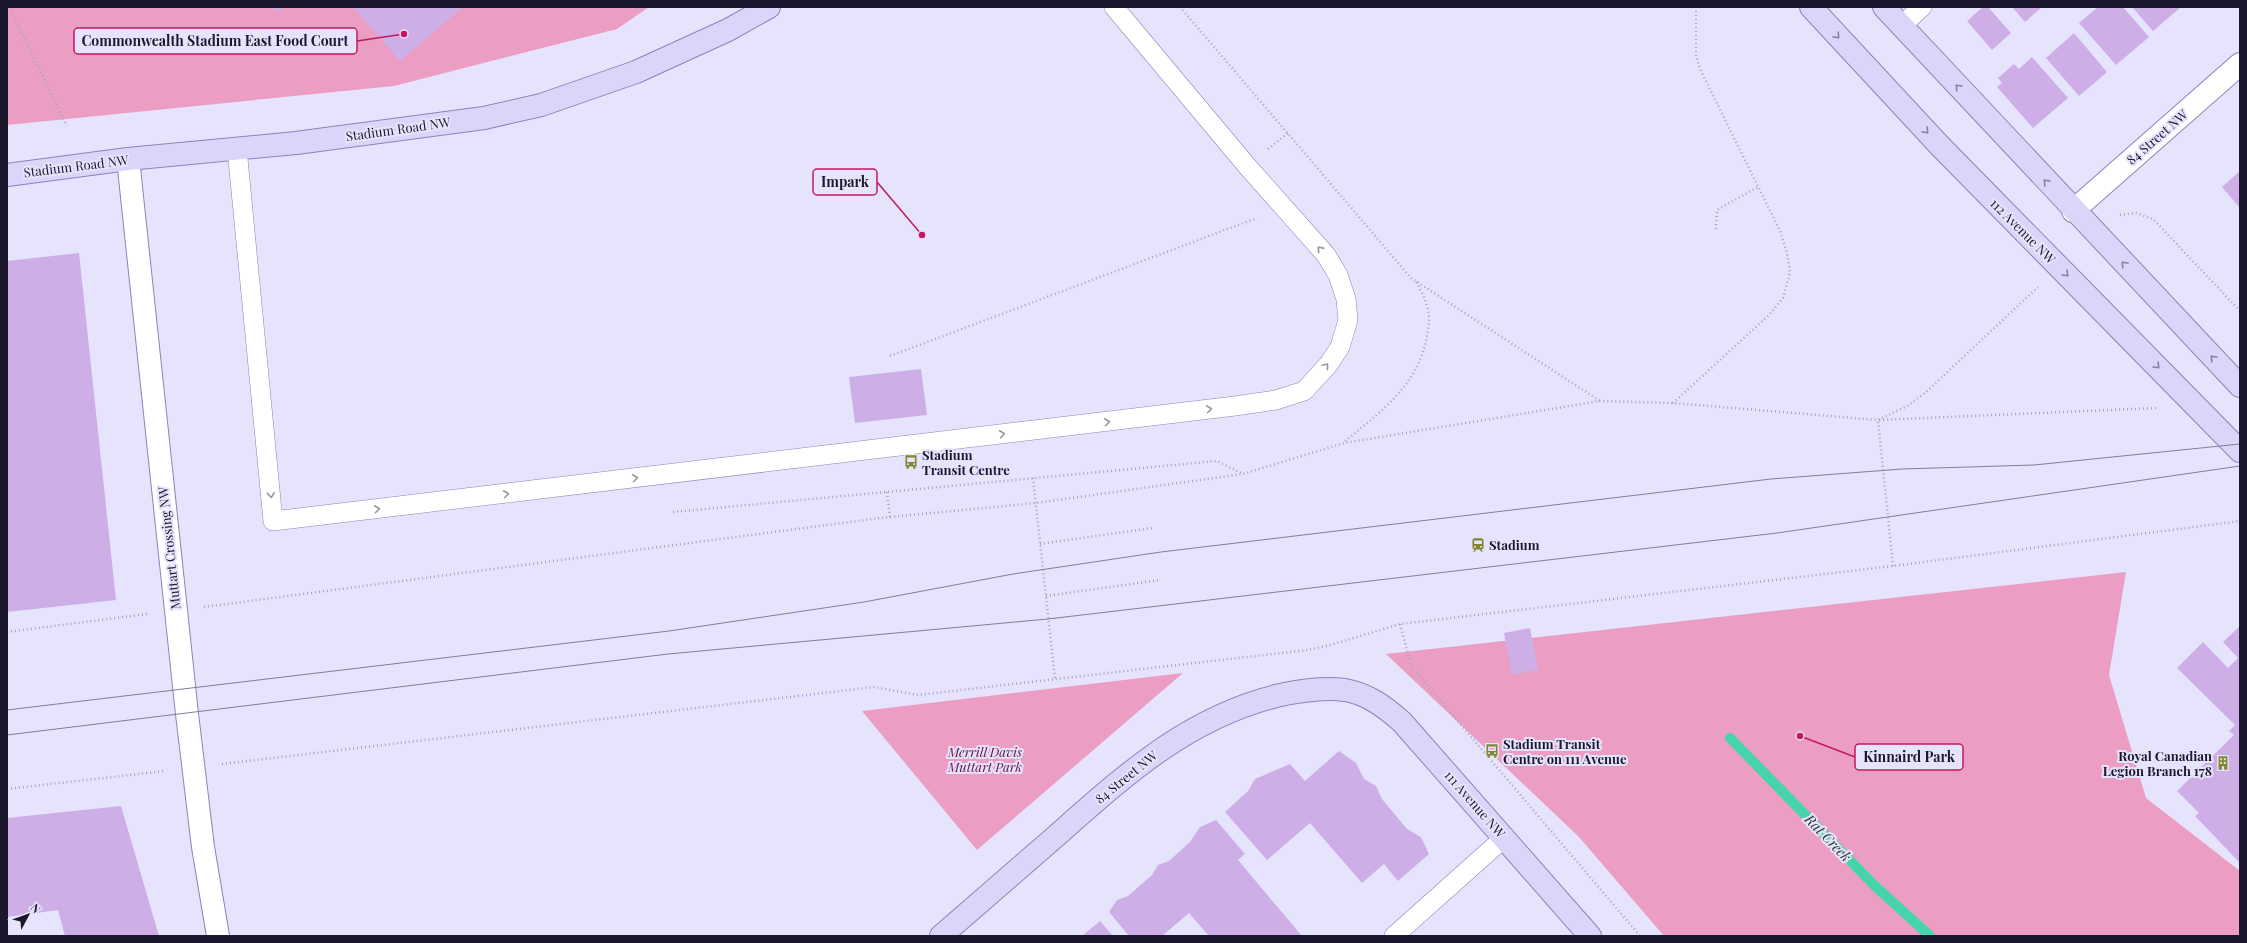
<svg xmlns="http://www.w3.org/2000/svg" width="2247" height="943" viewBox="0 0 2247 943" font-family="'Playfair Display',serif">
<rect width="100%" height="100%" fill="#e6e4fd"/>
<path fill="#ec9dc3" d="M7 7H649L617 29 394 86 7 125Z
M2126 572 2109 675 2146 798 2240 871V936H1664L1579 837 1386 654Z
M1183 673 977 850 862 711Z"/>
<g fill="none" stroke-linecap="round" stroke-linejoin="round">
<path stroke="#46d4aa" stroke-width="10" d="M1730 738 1875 886 1930 936"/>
</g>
<path fill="#cdaee6" d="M274 7H285L276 12Z
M353 7H463L400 61Z
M1983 7H1988L2011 33 1992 50 1967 21Z
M2012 7H2042L2025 22Z
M2098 7H2123L2149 37 2116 65 2079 23Z
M2132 7H2181L2153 31Z
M2074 33 2107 72 2079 96 2046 58Z
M2032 57 2068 98 2033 128 1997 87 2002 83 1998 78 2014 64 2019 69Z
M2240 171V208L2222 187Z
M79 253 116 600 7 612V261Z
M921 369 927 415 855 423 849 377Z
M2240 626V863L2195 816 2199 813 2177 791 2234 735 2229 731 2235 725 2177 668 2203 642 2228 668 2238 658 2223 642Z
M1530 628 1538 670 1512 675 1504 633Z
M1339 751 1356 763 1364 779 1376 786 1382 799 1407 829 1421 837 1429 854 1398 881 1384 864 1362 883 1310 823 1267 860 1225 812 1248 791 1255 779 1290 764 1305 781Z
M121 806 159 936H65L58 910 7 917V818Z
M1216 820 1245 854 1238 860 1302 936H1209L1189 913 1162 936H1154L1152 934 1150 936H1129L1109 912 1117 900 1128 896 1152 875 1158 865 1169 861 1190 842 1200 827Z
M1100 921 1113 936H1082Z"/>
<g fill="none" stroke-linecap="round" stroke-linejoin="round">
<defs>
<path id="lane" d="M1901 26 1922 7
M237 149 273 521 1235 406 1276 400 1304 391 1328 365 1340 347 1348 320 1346 299 1338 275 1326 255 1247 166 1114 7
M1394 936 1505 837"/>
<path id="street" d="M128 159 187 714 203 847 218 936
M2073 211 2240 64"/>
<path id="secondary" d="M1811 7 1940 146 2240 451
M1884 7 2240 386
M7 175 128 159 296 143 484 118 541 105 636 72 728 30 769 7
M941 936C979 903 1017 870 1055 837 1123 777 1185 719 1276 696 1299 691 1322 687 1345 690 1368 694 1385 707 1402 722L1590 936"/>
</defs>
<use href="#lane" stroke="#8a83bc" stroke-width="20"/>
<use href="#street" stroke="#8a83bc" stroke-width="24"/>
<use href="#secondary" stroke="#8a83bc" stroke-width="24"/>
<path stroke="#a6a3bb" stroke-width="2.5" stroke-dasharray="1 3" stroke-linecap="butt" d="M9 7 67 126
M1180 7 1411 278 1600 401
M1268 149 1288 133
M2120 215 2136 213 2153 219 2240 311
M1716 229 1717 210 1758 187
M890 356 1257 218
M1673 403 1769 315 1783 298 1790 272 1787 253 1780 231 1701 71 1696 56V7
M1345 441C1381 412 1419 384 1427 336 1429 326 1430 316 1427 306 1425 298 1420 289 1416 281
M1033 478 1055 679
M887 492 890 517
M673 512 1217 461 1243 474
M1040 544 1152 528
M1893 566 1878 420 2156 408
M1046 596 1160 580
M204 607 880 518 1036 503 1243 474 1344 443 1600 401 1673 403 1878 420 1909 405 1926 392 2038 287
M1400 624 1411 666 1640 936
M7 632 147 614
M222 764 874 687 918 695 1307 650 1327 646 1400 624 1893 566 2240 521
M7 789 165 771"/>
<use href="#lane" stroke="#fff" stroke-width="19"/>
<use href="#street" stroke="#fff" stroke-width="22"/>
<use href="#secondary" stroke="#dcd5f9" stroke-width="22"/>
<path stroke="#817e95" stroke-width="1" d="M7 710 669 631 864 602 1013 574 1161 552 1771 479 1902 469 2034 465 2240 444
M7 735 668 654 1048 619 1777 533 2240 466"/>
</g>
<defs><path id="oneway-chevron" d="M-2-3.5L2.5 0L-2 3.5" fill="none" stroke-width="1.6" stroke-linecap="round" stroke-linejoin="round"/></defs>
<g stroke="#85809d">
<use href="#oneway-chevron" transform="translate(1837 36) rotate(47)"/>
<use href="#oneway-chevron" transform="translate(1958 87) rotate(-133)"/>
<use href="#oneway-chevron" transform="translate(1926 131) rotate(47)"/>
<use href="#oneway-chevron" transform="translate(2046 182) rotate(-133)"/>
<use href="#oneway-chevron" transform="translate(2124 264) rotate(-133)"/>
<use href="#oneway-chevron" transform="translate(2066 274) rotate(45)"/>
<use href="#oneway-chevron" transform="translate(2213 358) rotate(-133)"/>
<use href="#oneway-chevron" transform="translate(2157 366) rotate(45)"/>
</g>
<g stroke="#9897a0">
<use href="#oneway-chevron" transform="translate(1320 249) rotate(-131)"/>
<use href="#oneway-chevron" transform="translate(1326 366) rotate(-50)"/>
<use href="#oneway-chevron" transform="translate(1209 409) rotate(-7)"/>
<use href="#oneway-chevron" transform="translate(1107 422) rotate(-7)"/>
<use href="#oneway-chevron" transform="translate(1002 434) rotate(-7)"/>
<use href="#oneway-chevron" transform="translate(635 478) rotate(-7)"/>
<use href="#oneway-chevron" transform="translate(506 494) rotate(-7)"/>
<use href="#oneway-chevron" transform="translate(271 495) rotate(84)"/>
<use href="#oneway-chevron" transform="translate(377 509) rotate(-7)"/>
</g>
<defs>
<symbol id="bus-bare" viewBox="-9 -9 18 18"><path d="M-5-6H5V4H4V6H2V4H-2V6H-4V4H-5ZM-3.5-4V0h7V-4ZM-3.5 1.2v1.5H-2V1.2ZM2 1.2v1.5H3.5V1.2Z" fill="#84852f" stroke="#e6e4fd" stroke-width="2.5" paint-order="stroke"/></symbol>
<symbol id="station-bare" viewBox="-9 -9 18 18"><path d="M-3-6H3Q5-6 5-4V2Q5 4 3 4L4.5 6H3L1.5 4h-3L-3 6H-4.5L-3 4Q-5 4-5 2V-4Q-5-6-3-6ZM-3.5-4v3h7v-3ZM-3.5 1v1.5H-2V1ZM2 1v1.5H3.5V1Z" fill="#84852f" stroke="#e6e4fd" stroke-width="2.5" paint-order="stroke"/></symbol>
<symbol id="building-bare" viewBox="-9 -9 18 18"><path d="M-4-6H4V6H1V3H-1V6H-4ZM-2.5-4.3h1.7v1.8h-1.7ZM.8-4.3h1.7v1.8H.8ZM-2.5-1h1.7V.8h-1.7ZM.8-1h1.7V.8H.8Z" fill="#84852f" stroke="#e6e4fd" stroke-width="2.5" paint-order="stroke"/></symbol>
</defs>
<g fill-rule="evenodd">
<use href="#bus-bare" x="901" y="452" width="20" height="20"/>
<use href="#station-bare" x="1468" y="535" width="20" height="20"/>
<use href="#bus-bare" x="1482" y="741" width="20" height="20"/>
<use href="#building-bare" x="2213" y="753" width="20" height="20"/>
</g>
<g text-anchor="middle" stroke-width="4" stroke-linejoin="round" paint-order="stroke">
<g font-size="13" fill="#1b172d" stroke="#e6e4fd">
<text transform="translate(398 129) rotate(-8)" y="5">Stadium Road NW</text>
<text transform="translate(2157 137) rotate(-41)" y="5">84 Street NW</text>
<text transform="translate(76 166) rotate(-7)" y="5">Stadium Road NW</text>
<text transform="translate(2023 231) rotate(45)" y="5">112 Avenue NW</text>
<text transform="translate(169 548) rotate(-96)" y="5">Muttart Crossing NW</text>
<text transform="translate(1126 777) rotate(-39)" y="5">84 Street NW</text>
<text transform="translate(1475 804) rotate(49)" y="5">111 Avenue NW</text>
</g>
<g font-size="13" font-weight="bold" fill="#1b172d" stroke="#e6e4fd" text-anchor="start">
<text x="922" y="460">Stadium<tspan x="922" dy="15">Transit Centre</tspan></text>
<text x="1489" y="550">Stadium</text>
<text x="1503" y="749">Stadium Transit<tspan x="1503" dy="15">Centre on 111 Avenue</tspan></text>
<text x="2212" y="761" text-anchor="end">Royal Canadian<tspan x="2212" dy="15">Legion Branch 178</tspan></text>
</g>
<g font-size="13" font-style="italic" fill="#680e44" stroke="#e6e4fd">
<text x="985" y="757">Merrill Davis<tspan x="985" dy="15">Muttart Park</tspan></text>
</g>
<g font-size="14" font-style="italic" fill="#213930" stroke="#e6e4fd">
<text transform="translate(1828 838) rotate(46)" y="5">Rat Creek</text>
</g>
</g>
<path fill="none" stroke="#c2185b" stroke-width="1.5" d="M404 34L357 41M922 235L877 182M1800 736L1855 757"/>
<g fill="#c2185b" stroke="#e6e4fd" stroke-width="1.5">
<circle cx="404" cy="34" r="4"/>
<circle cx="922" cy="235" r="4"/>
<circle cx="1800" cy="736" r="4"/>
</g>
<g fill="#e6e4fd" stroke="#c2185b" stroke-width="1.5">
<rect x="74" y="28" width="283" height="26" rx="4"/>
<rect x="813" y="169" width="64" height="26" rx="4"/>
<rect x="1855" y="744" width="108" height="26" rx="4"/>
</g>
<g font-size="14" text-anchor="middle" font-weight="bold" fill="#1b172d">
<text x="215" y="46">Commonwealth Stadium East Food Court</text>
<text x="845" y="187">Impark</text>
<text x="1909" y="762">Kinnaird Park</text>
</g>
<rect width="2247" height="943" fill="none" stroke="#1b172d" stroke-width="16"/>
<g transform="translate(28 915) rotate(49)" stroke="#e6e4fd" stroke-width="3" paint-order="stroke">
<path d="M0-3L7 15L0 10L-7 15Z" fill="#1b172d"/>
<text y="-6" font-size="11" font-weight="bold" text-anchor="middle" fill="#1b172d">N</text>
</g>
</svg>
